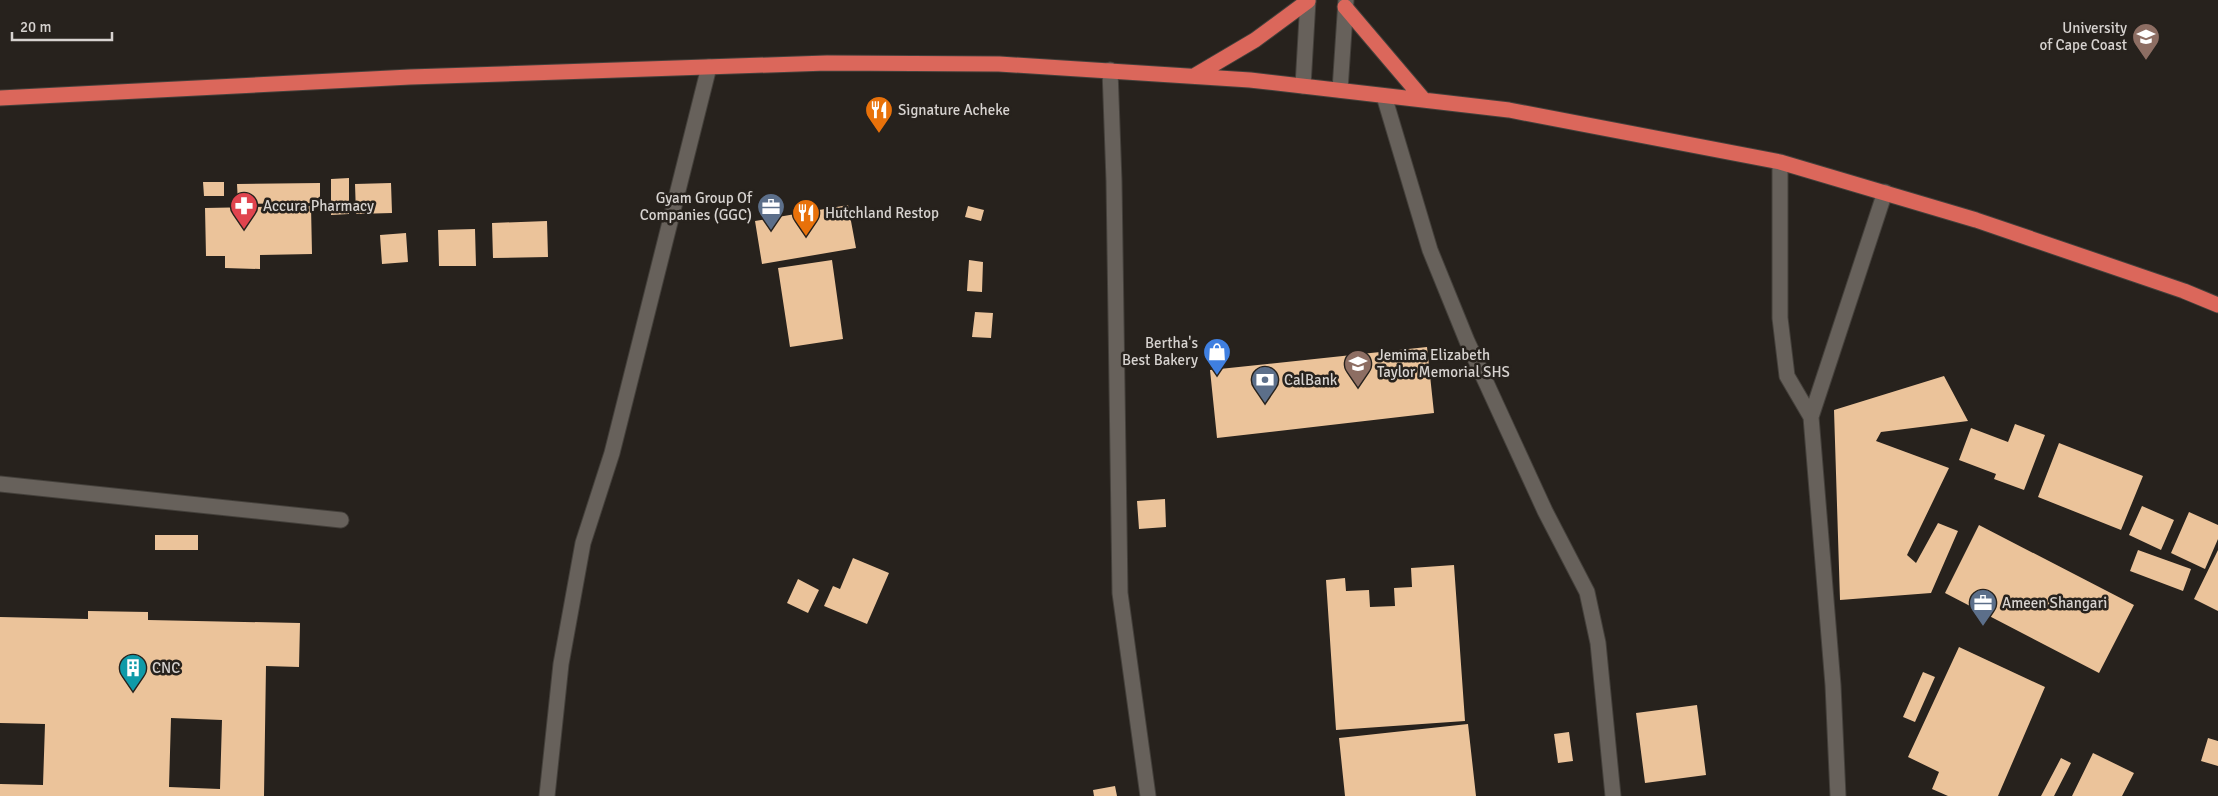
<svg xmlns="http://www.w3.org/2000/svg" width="2218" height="796" viewBox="0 0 2218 796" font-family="Signika,sans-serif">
<rect width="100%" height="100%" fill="#27221d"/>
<path fill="#ebc39a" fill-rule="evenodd" d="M349 178V214L331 215V179Z
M203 182H224V196H204Z
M320 183V203L238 204 237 184Z
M391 183 392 213 356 214 355 184Z
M848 205 856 248 762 264 755 221Z
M311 206 312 254 260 255V269L225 268V256H206L205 208Z
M968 206 984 210 981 221 965 217Z
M547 221 548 257 493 258 492 223Z
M475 229 476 266H439L438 230Z
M406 233 408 262 382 264 380 235Z
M832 260 843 339 790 347 778 268Z
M969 260 983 262 982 292 967 291Z
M975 312 993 313 991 338 972 337Z
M1427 347 1434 413 1217 438 1210 370Z
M1944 376 1968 421 1881 432 1876 441 1949 468 1907 555 1916 563 1938 523 1958 531 1931 593 1840 600 1834 410Z
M2015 424 2045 435 2024 490 1994 479 1996 474 1959 460 1971 428 2008 442Z
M2059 443 2143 476 2121 530 2038 497Z
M1165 499 1166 527 1139 529 1137 501Z
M2142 506 2174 520 2161 550 2129 535Z
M2189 512 2218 525V539L2205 569 2171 553Z
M1979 525 2134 605 2099 673 1945 593Z
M155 535H198V550H155Z
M2138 550 2191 569 2183 591 2130 571Z
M2218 550V611L2194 599Z
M853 558 889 573 867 624 824 606 833 586 840 589Z
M1454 565 1465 721 1336 730 1326 580 1345 578 1346 591 1369 590 1370 607 1395 606 1394 588 1412 587 1411 568Z
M798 579 819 590 808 613 787 603Z
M88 611 148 612V620L300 623 299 667 266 666 264 796H0V784L43 785 45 724 0 723V617L88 619ZM171 718 222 720 220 789 169 787Z
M1959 647 2045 687 1998 796H1948L1932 789 1939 772 1908 757Z
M1923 672 1935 677 1915 722 1903 717Z
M1697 705 1706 775 1645 783 1636 713Z
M1468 724 1476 796H1345L1339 738Z
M1569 732 1573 761 1558 763 1554 734Z
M2208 738 2218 741V766L2201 761Z
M2093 753 2134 773 2122 796H2072Z
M2061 758 2071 763 2054 796H2041Z
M1115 786 1117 796H1094L1093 790Z"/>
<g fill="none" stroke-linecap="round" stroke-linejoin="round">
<defs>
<path id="street" d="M1110 70 1114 181 1120 593 1148 796
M1303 86 1308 0
M1340 90 1346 0
M1384 96 1430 250 1467 341 1545 511 1587 592 1598 643 1613 796
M1780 162V318L1787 376 1811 417
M0 484 341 520
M547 796 561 664 583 543 612 453 709 67
M1838 796 1833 685 1811 417 1885 192"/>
<path id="highway" d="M1345 7 1424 100
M1194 76 1255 40 1308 1
M0 98 410 77 827 63 999 64 1250 80 1509 110 1780 162 1976 220 2184 291 2218 305"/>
</defs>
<use href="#street" stroke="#44403b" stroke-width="17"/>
<use href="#highway" stroke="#44403b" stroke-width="17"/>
<use href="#street" stroke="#67615b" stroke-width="15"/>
<use href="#highway" stroke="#db675b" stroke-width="15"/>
</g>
<defs>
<symbol id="university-pin" viewBox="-11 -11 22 30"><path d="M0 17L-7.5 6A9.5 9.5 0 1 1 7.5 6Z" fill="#8d6e63" stroke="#27221d"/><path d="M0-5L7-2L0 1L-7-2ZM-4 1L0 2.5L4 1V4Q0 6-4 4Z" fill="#fff"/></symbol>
<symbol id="restaurant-pin" viewBox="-11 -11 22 30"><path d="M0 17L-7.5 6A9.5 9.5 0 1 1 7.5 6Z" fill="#e8710a" stroke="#27221d"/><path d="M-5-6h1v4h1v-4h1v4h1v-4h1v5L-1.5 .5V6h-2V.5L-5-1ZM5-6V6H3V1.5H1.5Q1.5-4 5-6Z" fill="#fff"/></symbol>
<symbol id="pharmacy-pin" viewBox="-11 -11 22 30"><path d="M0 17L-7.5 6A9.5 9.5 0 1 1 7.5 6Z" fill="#e0444e" stroke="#27221d"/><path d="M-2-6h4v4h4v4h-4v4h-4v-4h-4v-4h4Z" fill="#fff"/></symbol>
<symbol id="office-pin" viewBox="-11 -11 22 30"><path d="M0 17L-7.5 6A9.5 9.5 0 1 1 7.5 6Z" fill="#5c6f8a" stroke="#27221d"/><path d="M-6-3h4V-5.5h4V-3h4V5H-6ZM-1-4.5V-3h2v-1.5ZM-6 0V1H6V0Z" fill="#fff"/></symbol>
<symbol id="shop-pin" viewBox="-11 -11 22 30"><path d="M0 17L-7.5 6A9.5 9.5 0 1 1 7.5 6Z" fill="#3f7fe0" stroke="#27221d"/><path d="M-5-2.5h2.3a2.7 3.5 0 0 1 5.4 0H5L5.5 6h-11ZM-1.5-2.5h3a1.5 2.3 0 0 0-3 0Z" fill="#fff"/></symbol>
<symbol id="school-pin" viewBox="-11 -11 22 30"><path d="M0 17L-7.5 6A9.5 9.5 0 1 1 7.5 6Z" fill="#8d6e63" stroke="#27221d"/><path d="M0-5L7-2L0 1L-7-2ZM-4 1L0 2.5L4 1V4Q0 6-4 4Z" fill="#fff"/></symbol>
<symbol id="bank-pin" viewBox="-11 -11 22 30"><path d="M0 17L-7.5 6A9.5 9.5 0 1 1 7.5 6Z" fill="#5c6f8a" stroke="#27221d"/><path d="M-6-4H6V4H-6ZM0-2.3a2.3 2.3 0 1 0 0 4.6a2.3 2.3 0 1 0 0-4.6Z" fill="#fff"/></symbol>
<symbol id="building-pin" viewBox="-11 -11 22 30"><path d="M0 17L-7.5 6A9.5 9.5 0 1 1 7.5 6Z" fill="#0f9aa8" stroke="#27221d"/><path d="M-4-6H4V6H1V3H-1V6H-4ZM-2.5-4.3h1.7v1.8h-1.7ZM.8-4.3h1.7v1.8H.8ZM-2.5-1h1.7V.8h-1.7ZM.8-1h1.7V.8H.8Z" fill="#fff"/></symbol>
</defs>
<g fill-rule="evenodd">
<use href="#university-pin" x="2130" y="21" width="32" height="43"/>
<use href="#restaurant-pin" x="863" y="94" width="32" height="43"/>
<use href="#pharmacy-pin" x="228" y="190" width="32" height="43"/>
<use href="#office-pin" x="755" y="191" width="32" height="43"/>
<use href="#restaurant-pin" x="790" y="197" width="32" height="43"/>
<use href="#shop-pin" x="1201" y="336" width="32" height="43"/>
<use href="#school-pin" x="1342" y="348" width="32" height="43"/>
<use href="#bank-pin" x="1249" y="364" width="32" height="43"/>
<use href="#office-pin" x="1967" y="587" width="32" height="43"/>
<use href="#building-pin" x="117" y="652" width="32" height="43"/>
</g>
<g text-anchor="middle" stroke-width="5" stroke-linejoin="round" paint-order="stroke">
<g font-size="15" fill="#d7d3d0" stroke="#27221d" text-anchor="start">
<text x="2127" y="33" text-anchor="end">University<tspan x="2127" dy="17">of Cape Coast</tspan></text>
<text x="898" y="115">Signature Acheke</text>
<text x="752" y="203" text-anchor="end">Gyam Group Of<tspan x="752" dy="17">Companies (GGC)</tspan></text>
<text x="263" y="211">Accura Pharmacy</text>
<text x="825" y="218">Hutchland Restop</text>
<text x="1198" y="348" text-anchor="end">Bertha's<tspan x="1198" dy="17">Best Bakery</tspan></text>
<text x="1377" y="360">Jemima Elizabeth<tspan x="1377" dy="17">Taylor Memorial SHS</tspan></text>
<text x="1284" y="385">CalBank</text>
<text x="2002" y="608">Ameen Shangari</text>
<text x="152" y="673">CNC</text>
</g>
</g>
<path d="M12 32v8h100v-8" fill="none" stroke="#d7d3d0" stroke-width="2.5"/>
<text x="20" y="32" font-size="15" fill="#d7d3d0" stroke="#27221d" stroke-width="4" paint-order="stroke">20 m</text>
</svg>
